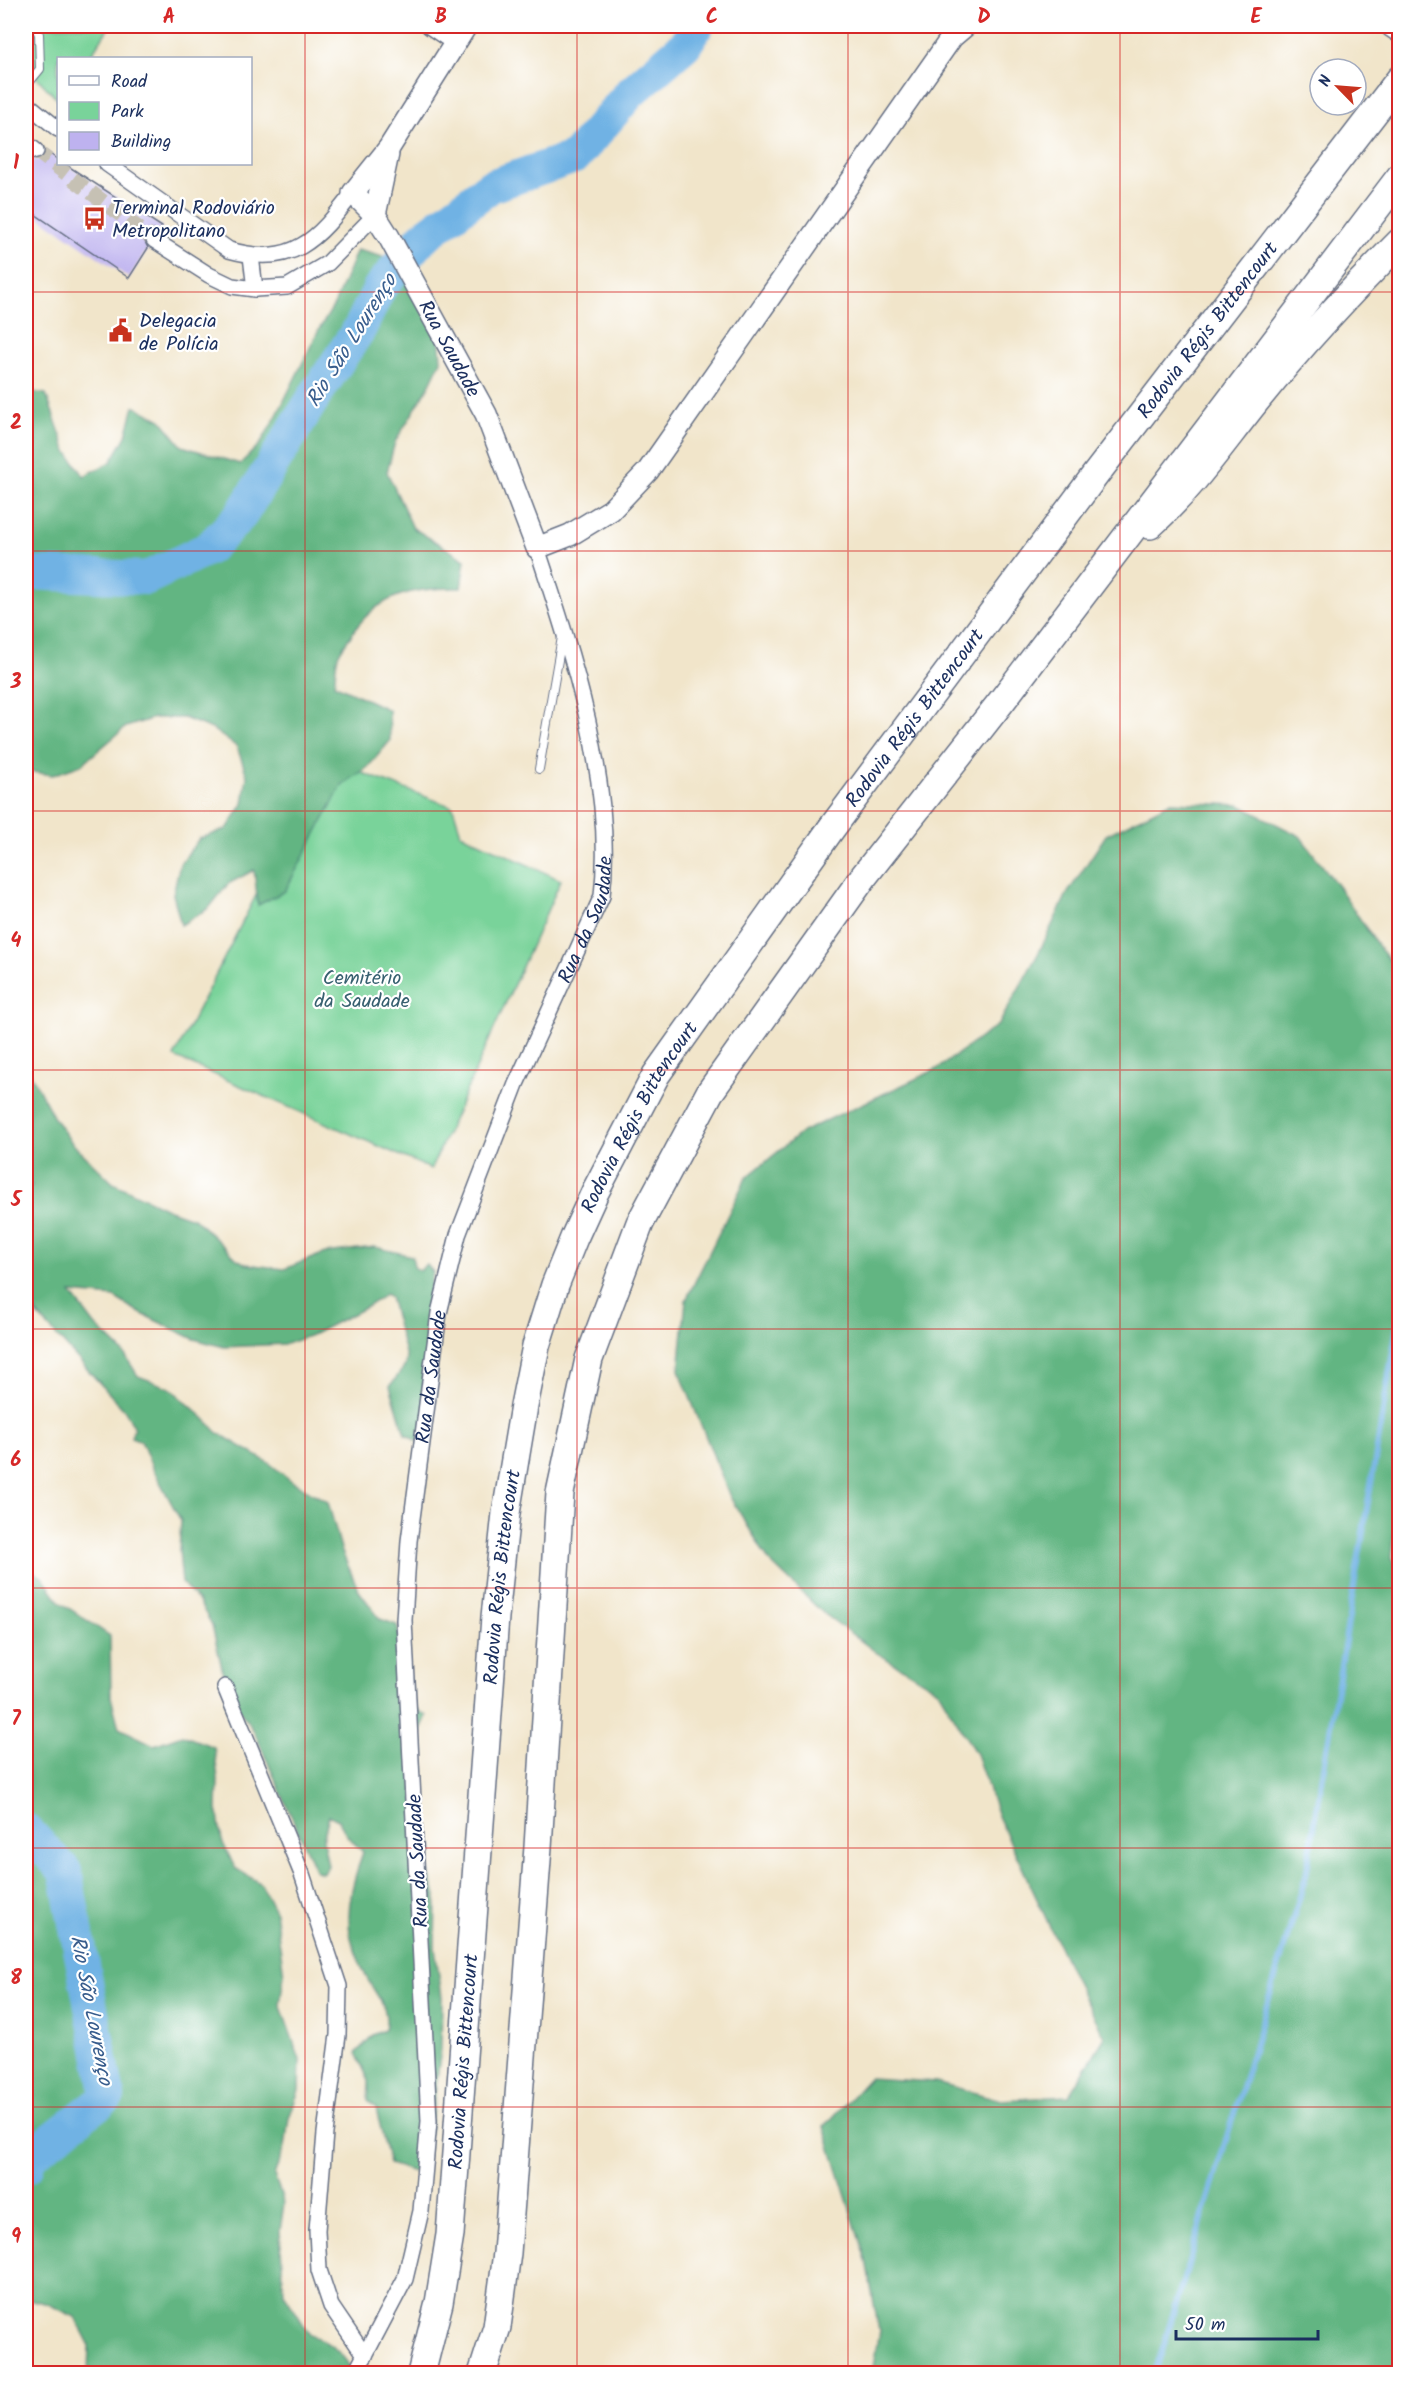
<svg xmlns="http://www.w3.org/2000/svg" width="1425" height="2399" viewBox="0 0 1425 2399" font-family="Kalam,sans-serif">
<rect width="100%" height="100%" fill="#fff"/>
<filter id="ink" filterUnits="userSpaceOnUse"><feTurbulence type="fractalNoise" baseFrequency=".0167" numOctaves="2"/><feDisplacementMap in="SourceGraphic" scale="12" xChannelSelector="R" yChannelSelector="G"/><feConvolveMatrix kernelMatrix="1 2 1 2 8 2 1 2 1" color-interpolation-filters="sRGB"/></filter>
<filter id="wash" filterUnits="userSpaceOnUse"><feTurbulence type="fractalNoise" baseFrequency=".008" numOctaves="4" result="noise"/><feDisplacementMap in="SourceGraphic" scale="24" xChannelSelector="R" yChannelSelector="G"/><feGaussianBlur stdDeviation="1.35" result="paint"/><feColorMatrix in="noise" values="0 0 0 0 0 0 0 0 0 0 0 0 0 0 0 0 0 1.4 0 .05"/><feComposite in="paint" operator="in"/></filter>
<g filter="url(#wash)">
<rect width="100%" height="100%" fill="#f1e5ca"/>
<path fill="#79d39a" stroke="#4a817c" stroke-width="1.5" d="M26 26H110L89 58H58V100L26 66Z
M325 759 453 807 461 834 561 880 431 1169 174 1057Z"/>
<path fill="#62b582" stroke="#3e7270" stroke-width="1.5" d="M357 250 387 258 412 276 439 330 441 361 428 388 395 442 387 472 413 528 465 560 461 588C415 587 376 594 350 637 346 643 340 650 338 656 335 665 336 675 334 684L389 710 390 741 368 767 342 785 285 891 258 905 254 870 228 884 209 908 181 925 173 894 180 864 199 839 227 829 243 804 247 776 237 747 212 729 184 718H154L126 727 81 765 53 775 26 771V391L46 394 66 450 84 476 111 462 126 436 134 406 161 420 182 446 240 464 260 444 277 415 318 331 334 305Z
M1171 802 1239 805 1300 836 1340 889 1378 946 1399 972 1400 1470 1392 1557 1400 1575 1399 2373H872L879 2331 866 2260 824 2127 869 2078 936 2082 1001 2100 1069 2096 1105 2037 1074 1978 998 1816 976 1754 938 1690 877 1653 822 1612 769 1561 730 1497 679 1370 686 1300 746 1178 802 1132 937 1069 999 1024 1038 954 1067 894 1106 835Z
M26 1065 54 1118 72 1143 113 1183 167 1209 195 1219 237 1259 246 1264 284 1269 325 1253 375 1247 412 1256 414 1267 420 1271 426 1264 433 1272 428 1301 437 1381 421 1443 405 1434 390 1386 405 1366 406 1357 390 1297 386 1294 368 1306 314 1334 286 1344 224 1347 194 1339 140 1313 114 1297 71 1293 95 1325 123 1352 138 1376 170 1388 204 1418 218 1433 269 1463 293 1482 328 1502 342 1552 359 1591 380 1619 397 1625 415 1708 427 1716 419 1734 412 1779 424 1858 436 1895 435 1948 442 1997 441 2049 425 2166 417 2173 389 2164 376 2108 368 2101 369 2081 356 2053 373 2035 385 2030C390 2009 378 1998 368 1980 362 1969 352 1945 350 1933 346 1905 354 1878 363 1852L348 1837 338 1820 329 1815 323 1840 328 1866 322 1873 315 1870 254 1731 228 1694 212 1625 199 1602 182 1583 179 1550 181 1521 153 1469 141 1441 131 1437 134 1428 126 1412 26 1302V1191L32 1185 26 1181Z
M26 1567 42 1577 60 1602 110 1636 111 1697 119 1728 154 1745 182 1735 214 1747 218 1779 217 1809 222 1841 235 1868 261 1884 275 1911 284 1975 280 2004 300 2060 299 2090 289 2118 285 2147 274 2175 284 2203 280 2231 284 2293 310 2335C330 2342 345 2355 353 2373H88L89 2344 75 2317 48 2304 26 2298Z"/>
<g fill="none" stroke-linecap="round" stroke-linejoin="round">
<path stroke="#6fb2e4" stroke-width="6" d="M1155 2374 1306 1876 1400 1309"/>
<path stroke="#6fb2e4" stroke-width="34" d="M26 573 147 578 209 548 241 515 316 394 360 328 380 287 422 238 491 186 575 157 630 93 685 45 697 26
M26 1830 65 1871 108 2096 28 2158 26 2167"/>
</g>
<g id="blocks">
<path fill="#beb2ef" d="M46 151 58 160V164H65L162 227 159 232 154 230 146 234 144 240 148 248 129 278 26 208V167L30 159 39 160 43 158Z"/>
</g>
</g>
<g filter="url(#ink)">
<use href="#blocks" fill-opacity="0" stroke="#666f84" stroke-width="1.5"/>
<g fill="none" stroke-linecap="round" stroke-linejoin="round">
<path stroke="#c6c1b4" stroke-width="15" stroke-dasharray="15 8" stroke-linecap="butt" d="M36 151 154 240"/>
<defs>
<path id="lane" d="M26 86 40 69 39 34 35 26
M539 769 562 637"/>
<g id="street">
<path d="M429 26 454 43"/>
<path d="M26 103 58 129"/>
<path d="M26 143 36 151"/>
<path d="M107 164 229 250C293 268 317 240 353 193"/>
<path d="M154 240 209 275 232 286 255 289 287 287 328 263 375 215"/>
<path d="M251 256 255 289"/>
<path d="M225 1687 302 1874 339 1986 338 2035 325 2133 317 2230 319 2270 331 2306 365 2356"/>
<path id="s1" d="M355 2374 405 2279 421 2211 429 2121 404 1620 409 1541 439 1313 458 1235 516 1084 602 896C615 784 572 653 537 548"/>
</g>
<g id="secondary">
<path id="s2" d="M466 26 389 148 353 193 375 215 389 237 486 414 537 548 570 535 611 510 648 471 952 37 965 26"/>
<path d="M1391 26 1400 32"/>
<path d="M375 215 388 154"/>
</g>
<g id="highway">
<path d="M1150 525C1192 488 1224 440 1259 397 1303 343 1351 291 1400 242"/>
<path id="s3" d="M421 2374 439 2303 450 2235 495 1617 506 1513 524 1406 536 1346 555 1285 574 1238 595 1192 656 1075 831 829 1096 474 1400 79"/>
<path d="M482 2374 497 2327 507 2253 538 1847 560 1493 589 1359 640 1223 710 1092 864 876 1001 702 1400 177"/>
</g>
</defs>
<use href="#lane" stroke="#666f84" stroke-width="10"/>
<use href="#street" stroke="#666f84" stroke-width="18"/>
<use href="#secondary" stroke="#666f84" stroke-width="24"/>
<use href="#highway" stroke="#666f84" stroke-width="30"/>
<use href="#lane" stroke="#fff" stroke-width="8"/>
<use href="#street" stroke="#fff" stroke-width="15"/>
<use href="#secondary" stroke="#fff" stroke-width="21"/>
<use href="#highway" stroke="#fff" stroke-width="27"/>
</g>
</g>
<path fill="none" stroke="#d62828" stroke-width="1.5" stroke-opacity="0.55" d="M305 26V2374M577 26V2374M848 26V2374M1120 26V2374M26 292H1400M26 551H1400M26 811H1400M26 1070H1400M26 1329H1400M26 1588H1400M26 1848H1400M26 2107H1400"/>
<defs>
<symbol id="bus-bare" viewBox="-9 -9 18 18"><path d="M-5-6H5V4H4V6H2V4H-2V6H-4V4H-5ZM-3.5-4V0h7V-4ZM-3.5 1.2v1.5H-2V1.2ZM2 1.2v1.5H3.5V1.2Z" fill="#c8321e" stroke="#fff" stroke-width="2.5" paint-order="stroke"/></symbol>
<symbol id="civic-bare" viewBox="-9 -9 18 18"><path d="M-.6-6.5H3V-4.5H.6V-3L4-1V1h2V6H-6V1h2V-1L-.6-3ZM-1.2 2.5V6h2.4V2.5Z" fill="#c8321e" stroke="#fff" stroke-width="2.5" paint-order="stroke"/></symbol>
</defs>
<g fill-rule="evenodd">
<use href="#bus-bare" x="78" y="202" width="33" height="33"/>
<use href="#civic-bare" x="104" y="314" width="33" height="33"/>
</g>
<g text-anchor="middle" stroke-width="4.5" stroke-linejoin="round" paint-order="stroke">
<g font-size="20" fill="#1b2f5e" stroke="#fff" text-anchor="start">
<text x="112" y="214">Terminal Rodoviário<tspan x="112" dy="23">Metropolitano</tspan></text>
<text x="139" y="327">Delegacia<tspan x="139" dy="23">de Polícia</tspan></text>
</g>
<g font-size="20" fill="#1b2f5e" stroke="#fff">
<text dy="7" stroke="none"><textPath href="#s3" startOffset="2260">Rodovia Régis Bittencourt</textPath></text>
<text dy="7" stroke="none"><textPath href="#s2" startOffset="386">Rua Saudade</textPath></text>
<text dy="7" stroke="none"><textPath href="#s3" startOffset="1774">Rodovia Régis Bittencourt</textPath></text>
<text dy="7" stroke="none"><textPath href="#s1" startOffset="1500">Rua da Saudade</textPath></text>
<text dy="7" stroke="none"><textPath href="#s3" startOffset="1288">Rodovia Régis Bittencourt</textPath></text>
<text dy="7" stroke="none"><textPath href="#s1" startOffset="1014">Rua da Saudade</textPath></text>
<text dy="7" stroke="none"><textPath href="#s3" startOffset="802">Rodovia Régis Bittencourt</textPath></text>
<text transform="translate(417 1861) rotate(-93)" y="7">Rua da Saudade</text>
<text dy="7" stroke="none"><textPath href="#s3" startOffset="316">Rodovia Régis Bittencourt</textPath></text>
</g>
<g font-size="20" fill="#376070" stroke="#fff">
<text x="362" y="984">Cemitério<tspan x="362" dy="23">da Saudade</tspan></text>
</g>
<g font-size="21" font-style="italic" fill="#385d8d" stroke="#fff">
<text transform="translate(351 340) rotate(-58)" y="7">Rio São Lourenço</text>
<text transform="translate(92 2010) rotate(79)" y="7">Rio São Lourenço</text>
</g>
</g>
<rect width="1425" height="2399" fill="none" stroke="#fff" stroke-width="66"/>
<rect x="57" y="57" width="195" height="108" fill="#ffffff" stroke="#a4acbf" stroke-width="1.5"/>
<rect x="69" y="76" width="30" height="9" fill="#ffffff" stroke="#a4acbf" stroke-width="1.5"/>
<text x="111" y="87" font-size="18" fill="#1b2f5e">Road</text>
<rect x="69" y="102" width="30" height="18" fill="#79d39a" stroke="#a4acbf" stroke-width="1.5"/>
<text x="111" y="117" font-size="18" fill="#1b2f5e">Park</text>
<rect x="69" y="132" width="30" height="18" fill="#beb2ef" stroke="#a4acbf" stroke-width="1.5"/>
<text x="111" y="147" font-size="18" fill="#1b2f5e">Building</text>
<g transform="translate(1338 87) rotate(295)"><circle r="28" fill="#ffffff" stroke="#a4acbf" stroke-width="1.5"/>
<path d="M0-4.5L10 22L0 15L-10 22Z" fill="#c8321e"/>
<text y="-9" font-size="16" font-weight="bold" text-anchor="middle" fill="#1b2f5e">N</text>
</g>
<path d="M1176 2330v9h142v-9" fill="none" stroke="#1b2f5e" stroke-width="3"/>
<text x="1185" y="2330" font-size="18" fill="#1b2f5e" stroke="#ffffff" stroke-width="4.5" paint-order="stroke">50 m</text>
<rect x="33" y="33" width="1359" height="2333" fill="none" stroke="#d62828" stroke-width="2"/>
<g font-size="20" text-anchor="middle" font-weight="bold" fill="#d62828">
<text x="169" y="23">A</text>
<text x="441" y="23">B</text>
<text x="712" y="23">C</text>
<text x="984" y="23">D</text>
<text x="1256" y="23">E</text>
<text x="16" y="169">1</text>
<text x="16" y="429">2</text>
<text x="16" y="688">3</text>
<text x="16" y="947">4</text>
<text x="16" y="1206">5</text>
<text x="16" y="1466">6</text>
<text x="16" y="1725">7</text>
<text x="16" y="1984">8</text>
<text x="16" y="2243">9</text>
</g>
</svg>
